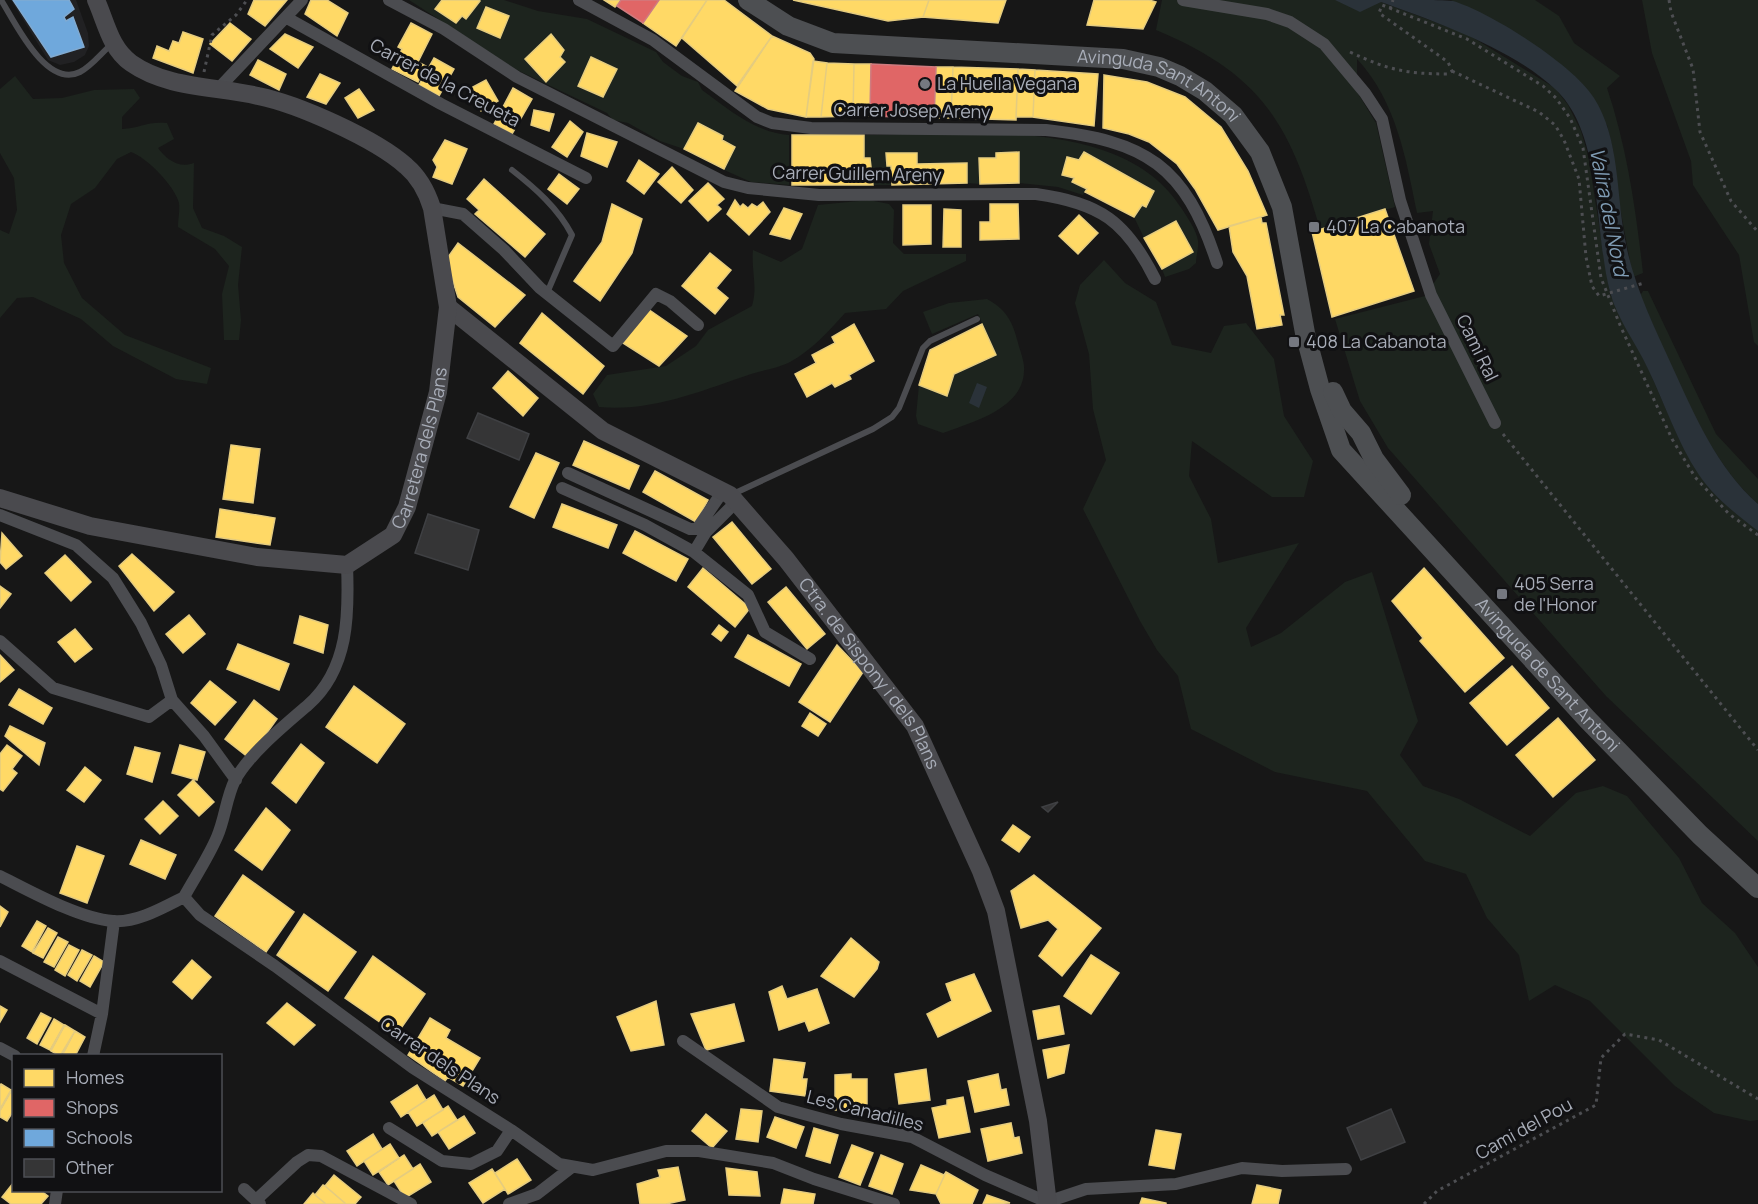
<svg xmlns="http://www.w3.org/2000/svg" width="1758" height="1204" viewBox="0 0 1758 1204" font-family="Manrope,sans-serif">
<rect width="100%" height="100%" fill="#171717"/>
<path fill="#212123" d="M11 0H76L88 33 89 46 85 55 74 62 60 65 48 60Z"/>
<path fill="#1d241e" d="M409 0H504L538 11 587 19 656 52 663 62 682 76 698 82 702 90C728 109 756 133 789 135V185L751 182 722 169 735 147 722 140 723 136 698 123 684 149 660 141 628 123 613 120 607 113 517 70Z
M1162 0H1371L1381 2 1467 34 1555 88 1568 105 1581 131 1588 155 1610 294 1648 368 1679 439 1758 531V841L1606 696 1388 448 1360 401 1335 319 1425 296 1440 274 1429 244 1433 211 1417 213C1406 158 1396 101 1357 59V92L1376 123 1395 207 1320 229C1290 123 1261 74 1156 30Z
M1451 0H1535L1559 16 1574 43 1620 76 1607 88C1627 147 1636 211 1643 273L1633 277 1616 186 1613 150 1607 125Z
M1642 0H1758V346L1754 342 1739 255 1693 185 1691 161 1652 53Z
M15 76 33 99 62 98 94 90 134 89 140 98 122 117V129C141 128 147 121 167 123L174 139 158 148C166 159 179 169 194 163L193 208 202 228 224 236 242 247 238 285 241 320 239 340H224L222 294 229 266 215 249 178 227C178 220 180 210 179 203 175 186 146 157 131 152L117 159 95 188 71 204 61 235 64 263 82 298 125 335 211 368 207 384 176 379 113 346 81 319 33 297 17 298 0 318V230L9 234 17 210 14 178 0 153V89Z
M864 135C962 135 1123 114 1182 209 1187 217 1197 231 1198 241 1199 247 1196 256 1196 263L1189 269 1165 277 1162 269 1175 222 1144 238 1134 217 1142 205 1134 180 1085 152 1079 160 1067 158 1062 175 1074 178 1072 182 1087 189 1083 195 1058 187 1019 183 1018 152 996 153V158H980V184L967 183V164H917V153H886L887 166H891L892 185H873L870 158H864Z
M869 200 889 204 894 210 893 243 904 254H966V261L903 291 886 309 845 313C829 331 812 350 790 362 779 368 763 370 751 374 701 391 652 412 599 407L593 394 607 375 666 366 696 346 708 330 752 306C758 286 751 271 753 250L781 262 802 249 818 205Z
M1104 260 1125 283 1156 302 1172 345 1211 353 1224 326 1246 323 1274 359 1284 416 1313 461 1304 497H1272L1192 441 1189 476 1211 519 1218 563 1299 543 1246 628 1251 647 1281 633 1345 582 1372 572 1418 721 1400 755 1423 786 1459 799 1530 836 1576 793 1603 786 1627 796 1679 858 1702 903 1735 933 1758 967V1120L1750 1121 1714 1113 1675 1086 1590 1001 1555 985 1529 1001 1519 955 1487 918 1466 874 1425 861 1367 791 1275 772 1191 729 1178 676 1157 650 1140 621 1083 509 1106 460 1093 409 1089 354 1075 303 1080 285Z
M1643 291H1648L1716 434 1758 479V504C1702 455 1671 362 1640 296Z
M987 299C1006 309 1013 322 1018 343 1020 351 1025 362 1024 371 1023 409 972 422 943 433L918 424 916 416 919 385 947 396 954 374 996 355 978 314 932 334 923 312 949 303Z"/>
<path fill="#2a3239" d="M1335 0C1364 0 1393 0 1422 0 1431 0 1444 0 1453 1 1490 12 1574 65 1594 98 1620 139 1616 193 1625 239 1633 284 1653 324 1672 366 1694 414 1717 468 1758 504V531C1737 515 1714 497 1699 475 1677 442 1665 404 1648 369 1636 343 1617 319 1610 292 1594 231 1603 133 1555 89 1511 48 1436 22 1381 2L1360 12Z
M977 383 987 387 979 408 969 403Z"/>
<path fill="#ffd966" stroke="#e5cc7f" stroke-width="1.5" d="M254 0H287L265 26 248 14Z
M311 0H327L348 13 337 36 305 14Z
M442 0H478L480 1 466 19 462 16 456 23 435 9Z
M604 0H621L615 7Z
M659 0H707L676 46 643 23Z
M707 0H724L772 36 737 86 682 38Z
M793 0H929L923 17 888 21Z
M929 0H1006L998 23 923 17Z
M1094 0H1149L1156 2 1143 29 1087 25Z
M486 7 509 16 500 38 477 28Z
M230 23 251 39 232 61 210 44Z
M411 23 432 34 418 62 426 66 418 82 392 69 402 49 398 47Z
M183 32 203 39 193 73 153 58 157 46 169 51 173 41 179 43Z
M285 34 313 47 298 68 270 49Z
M551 34 564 50 560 57 565 62 546 82 525 59Z
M772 36 810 53 814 59 806 117 768 109 735 91Z
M591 57 617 69 603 97 578 86Z
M434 58 454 69 439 96 419 85Z
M258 60 286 74 279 90 250 75Z
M813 61 827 63 821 117H806Z
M827 63 854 64 853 116 821 117Z
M854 64H871L870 116H853Z
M936 67H953L951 118H934Z
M953 67 1018 69 1016 120 951 118Z
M1018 69 1035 70 1033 117H1016Z
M1035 70 1098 74 1094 126 1033 117Z
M320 74 340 83 326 104 307 97Z
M1104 75 1147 82 1185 97 1221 127 1248 171 1267 215 1218 230 1195 189 1177 164 1149 142 1129 134 1103 128Z
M486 80 498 101 481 111 469 89Z
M513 88 532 99 512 134 494 124Z
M359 89 374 110 358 118 345 98Z
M534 110 554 114 549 131 531 125Z
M570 121 583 132 567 157 552 147Z
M698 123 723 136 722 140 735 147 724 169 684 149Z
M587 133 617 142 607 167 581 156Z
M792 135H864V158H870L873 185H792Z
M445 140 467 149 452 184 433 177 437 167 433 160Z
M1019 152V183L980 184 979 158H996V153Z
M1084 152 1154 191 1146 207 1142 205 1134 217 1085 192 1087 189 1072 182 1074 178 1062 175 1067 157 1079 160Z
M886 153H917V164L967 163V183L892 185 891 166H887Z
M639 160 659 174 644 194 627 181Z
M672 167 693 190 681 203 658 182Z
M559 174 579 189 567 204 548 189Z
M484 179 545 234 525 257 475 214 479 210 467 199Z
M708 183 724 199 717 205 721 209 708 221 689 201Z
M735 200 740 207 743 204 748 208 752 204 757 207 763 202 770 212 749 235 727 214Z
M612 204 642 219 632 253 600 301 574 281 602 242Z
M990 204H1018L1019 239 980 240V222H990Z
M903 205H931V244L903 245Z
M784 208 802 214 790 239 770 234Z
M944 209 961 210V247H943Z
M1385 209 1414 291 1332 317 1312 232Z
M1079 215 1098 233 1078 254 1059 236Z
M1261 217 1262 223H1266L1284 315H1280L1282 325 1257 329 1247 276 1233 252 1229 226Z
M1176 221 1193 252 1162 269 1144 238Z
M458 243 525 295 495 327 458 297 446 260Z
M710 253 731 270 716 288 728 298 715 314 682 286Z
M648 309 687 336 659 366 623 343Z
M542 313 604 366 583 394 520 343Z
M854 324 874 361 849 375 851 379 835 387 832 383 807 397 795 374 816 363 812 355 835 343 832 337Z
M982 324 996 355 954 374 947 396 919 385 930 350Z
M508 371 538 398 523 416 493 388Z
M584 441 639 466 629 489 573 465Z
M231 445 260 449 253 503 223 499Z
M536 453 559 463 534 518 510 507Z
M655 471 708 500 696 522 643 492Z
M562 504 617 525 608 548 553 527Z
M220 509 275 518 270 545 216 537Z
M732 522 771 569 752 584 713 537Z
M635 531 688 559 676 581 623 553Z
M2 533 22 556 6 569 0 562Z
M132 554 174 592 154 611 119 566Z
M65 555 91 582 71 601 45 573Z
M703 568 750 608 735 627 688 587Z
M1424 568 1504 658 1465 692 1420 641 1423 638 1392 601Z
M0 586 11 594 0 608Z
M786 587 825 634 807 649 768 602Z
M189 615 205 634 183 653 166 634Z
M300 616 328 625 323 653 294 643Z
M719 625 728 632 721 641 712 634Z
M75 629 92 649 75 662 58 642Z
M748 635 801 664 789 686 735 657Z
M238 644 289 664 279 690 227 669Z
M837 645 863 672 830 722 799 702Z
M0 655 14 670 0 682Z
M1512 666 1549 708 1507 745 1470 703Z
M210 681 236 702 215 725 191 703Z
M354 686 405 724 377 763 326 727Z
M19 689 52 708 43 724 9 705Z
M254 700 277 719 249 758 225 739Z
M810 713 826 724 818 736 802 726Z
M1558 718 1595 760 1553 797 1516 755Z
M10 726 45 743 39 765 5 736Z
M301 744 324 763 296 803 272 783Z
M7 745 22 756 12 769 17 773 3 791 0 789V754Z
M180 745 205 752 197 780 172 773Z
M135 747 160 753 152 782 127 774Z
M85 767 101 780 84 802 67 790Z
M193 780 214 802 199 816 178 795Z
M163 801 178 816 160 834 145 819Z
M266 808 290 830 262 870 235 850Z
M1013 825 1030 837 1019 852 1002 840Z
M141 840 176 855 165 879 130 864Z
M77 846 104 856 87 903 60 893Z
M243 875 294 912 266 952 215 916Z
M1034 875 1101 928 1062 976 1039 956 1058 929 1048 920 1021 928 1011 891Z
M0 906 8 912 0 927Z
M304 914 356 952 328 991 277 955Z
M37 921 46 926 32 952 22 946Z
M48 928 57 933 43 958 33 953Z
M58 937 68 942 54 967 44 962Z
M851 938 879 962 877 969 854 997 821 976Z
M69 945 79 950 65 976 55 970Z
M82 950 92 955 77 981 68 975Z
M1091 955 1119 973 1091 1014 1064 996Z
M94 956 104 962 90 987 80 981Z
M373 956 425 994 397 1034 345 998Z
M192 960 211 977 192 999 173 982Z
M974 974 991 1011 938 1037 927 1014 952 1001 946 984Z
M782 986 787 999 817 989 829 1023 809 1031 805 1021 779 1030 769 992Z
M656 1001 664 1045 631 1051 617 1017Z
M287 1003 315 1025 294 1045 267 1023Z
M734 1004 744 1041 706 1050 691 1014Z
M0 1006 7 1010 0 1022Z
M1059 1006 1064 1034 1038 1039 1033 1011Z
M41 1013 51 1018 37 1044 27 1038Z
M430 1018 450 1030 446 1038 480 1058 463 1086 448 1077 445 1081 408 1055Z
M54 1019 64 1025 50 1050 40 1045Z
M65 1025 75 1031 60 1056 51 1051Z
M75 1031 85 1037 75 1056H62Z
M1069 1045 1064 1073 1048 1078 1043 1050Z
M774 1059 805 1063 802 1079H807L805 1096 770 1091Z
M926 1069 930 1100 899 1104 895 1074Z
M851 1074V1079H867V1110H835V1075Z
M998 1074 1001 1090 1006 1089 1009 1105 975 1112 968 1081Z
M1 1084 11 1090 0 1109V1086Z
M417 1085 426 1100 401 1117 391 1102Z
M12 1090 14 1110 7 1121 0 1117V1111Z
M434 1095 443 1110 417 1126 408 1112Z
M963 1097 970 1132 939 1138 932 1108 947 1105V1100Z
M448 1106 457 1120 432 1136 423 1123Z
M741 1109 762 1111 758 1142 736 1139Z
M706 1114 727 1131 712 1148 692 1131Z
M464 1116 475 1133 449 1149 438 1132Z
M775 1117 804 1127 796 1148 767 1137Z
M1011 1123 1014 1138 1019 1137 1022 1153 988 1161 981 1129Z
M814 1128 838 1135 830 1163 806 1156Z
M1156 1130 1181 1134 1174 1169 1149 1165Z
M373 1134 382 1149 357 1166 347 1151Z
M390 1144 399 1158 373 1175 364 1161Z
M852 1145 873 1153 860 1185 839 1177Z
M404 1155 413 1169 388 1185 379 1172Z
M881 1155 903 1164 892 1194 869 1186Z
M517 1159 531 1180 508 1194 495 1173Z
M420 1164 431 1182 405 1198 394 1181Z
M921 1165 944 1175 946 1172 936 1194 910 1190Z
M678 1167 685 1200 666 1204H640L637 1184 660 1177 658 1170Z
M726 1168 757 1172 760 1196 729 1195Z
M492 1169 505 1189 483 1203 469 1183Z
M946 1172 978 1190 972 1204H941L936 1194Z
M334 1175 361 1197 355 1204H346L325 1186Z
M14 1182V1190H40L48 1196 41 1204H11L2 1197Z
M323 1185 325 1186 346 1204H326L315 1195Z
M1257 1185 1281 1190 1278 1204H1252Z
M784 1189 815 1194 813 1204H781Z
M313 1193 315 1195 326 1204H304Z
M987 1195 1010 1203 983 1204Z
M1142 1198 1166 1203V1204H1140Z"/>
<path fill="#e06666" stroke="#cf7b7f" stroke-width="1.5" d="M621 0H659L643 23 617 6Z
M871 64 936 67 934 118 870 116Z"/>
<path fill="#6fa8dc" stroke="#80aad1" stroke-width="1.5" d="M13 0H69L74 9 64 17 66 21 73 17 84 47 51 57Z"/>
<path fill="#353536" stroke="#3f4043" stroke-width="1.5" d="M478 413 529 434 519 460 467 438Z
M428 514 479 530 468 570 415 553Z
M1058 802 1048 812 1042 807Z
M1391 1109 1405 1142 1361 1160 1347 1128Z"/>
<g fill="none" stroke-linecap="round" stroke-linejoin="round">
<path stroke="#4d4e52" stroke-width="3" stroke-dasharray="3 4.5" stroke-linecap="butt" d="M1669 0 1671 12 1693 69 1700 132 1731 201 1758 232
M1390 9 1393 0
M1350 52C1388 70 1407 74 1448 74L1452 71 1448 62 1379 13 1382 5 1467 39 1543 86 1556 98 1570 118 1583 148 1601 278 1620 325 1672 439 1695 477 1729 514 1758 535
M1452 71 1539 112 1555 125 1564 140 1579 179 1586 257 1592 286 1599 296 1644 283
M204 72 212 35 236 15 247 0
M1503 434 1758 750
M1424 1204 1437 1191 1596 1105 1601 1058 1625 1034 1659 1040 1758 1099"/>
<path stroke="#4b4c50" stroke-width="6" d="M1 0C15 22 46 89 80 72 92 66 102 52 112 44
M512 170C535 188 558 208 572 235L547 293
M733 494 873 429 892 417 899 408 923 348 930 341 977 319"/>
<path stroke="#4b4c50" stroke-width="12" d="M389 0 444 29 517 77 724 182 748 188 819 195 1036 194C1100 203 1126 221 1155 279
M579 0 653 40 757 117 772 123 811 128 1046 130C1146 141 1185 165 1217 263
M1183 0 1267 14 1290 22 1324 44 1365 93 1382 119 1400 200 1431 295 1495 423
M287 18 441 104 586 178
M218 89 302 0
M432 208 463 214 504 250 540 288 613 346 656 294 670 301 698 325
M568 473 690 529H697L723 491
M562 488 645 525 694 552 748 595 765 632 810 659
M0 515 76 545 113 578 141 623 161 665 172 700 204 736 236 780
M694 552 706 532 736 502
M0 641 53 688 149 717 172 700
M0 876C30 891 80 919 113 921 137 923 164 907 184 897
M184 897 200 915 275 966 413 1068 511 1130 559 1164 593 1170 666 1151H699L773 1163 814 1179 894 1204
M184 897C195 877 208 858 217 837 225 819 226 798 235 780 249 754 286 724 308 705 349 669 349 614 347 565
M0 961 102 1014
M683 1041 778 1107 841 1124 912 1137 985 1175 1047 1202 1086 1189 1176 1184 1242 1168 1282 1171 1346 1169
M0 1048 15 1056
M93 1056 102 1014 114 921
M389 1128 442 1161 471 1164 497 1151 511 1130
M244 1189 260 1204
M256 1200 297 1162 308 1155 321 1156 411 1204
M55 1204 57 1190
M509 1204 537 1194 572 1167"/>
<g stroke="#4a4a4e" stroke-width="18">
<path id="s1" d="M448 307 603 431 730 495 786 559 915 726 981 871 996 911 1038 1121 1048 1204"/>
<path id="s2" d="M0 498 90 526 257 557 347 565 393 535 407 507 438 392 448 307 432 208C427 192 419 177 406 166 376 139 298 104 258 96 216 86 168 89 131 63 110 48 106 22 96 0"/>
</g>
<g stroke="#4d4f52" stroke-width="20">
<path id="s3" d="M748 0 788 26 833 43 1123 59 1159 67 1180 76 1205 91 1233 115 1260 152 1282 207 1305 333 1320 389 1341 450 1587 719 1700 835 1758 888"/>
<path d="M1333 392 1342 411 1361 433 1374 459 1401 495"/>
</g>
</g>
<g fill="#757880" stroke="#111113" stroke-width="2">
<circle cx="925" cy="84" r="6"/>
<rect x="1308" y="221" width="12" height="12" rx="3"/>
<rect x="1288" y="336" width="12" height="12" rx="3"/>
<rect x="1496" y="588" width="12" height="12" rx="3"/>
</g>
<g text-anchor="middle" stroke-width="6" stroke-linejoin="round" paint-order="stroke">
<g font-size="18" fill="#a8adb8" stroke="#111113">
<text transform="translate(445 83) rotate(28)" y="6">Carrer de la Creueta</text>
<text dy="6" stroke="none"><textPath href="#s3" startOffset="429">Avinguda Sant Antoni</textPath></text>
<text transform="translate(912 111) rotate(1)" y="6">Carrer Josep Areny</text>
<text transform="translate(857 174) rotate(1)" y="6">Carrer Guillem Areny</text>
<text transform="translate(1477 348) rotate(64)" y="6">Cami Ral</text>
<text dy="6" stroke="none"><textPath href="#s2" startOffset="501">Carretera dels Plans</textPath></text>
<text dy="6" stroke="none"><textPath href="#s3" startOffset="1173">Avinguda de Sant Antoni</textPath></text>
<text dy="6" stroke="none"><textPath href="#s1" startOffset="568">Ctra. de Sispony i dels Plans</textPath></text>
<text transform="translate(440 1061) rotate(34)" y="6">Carrer dels Plans</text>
<text transform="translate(865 1111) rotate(14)" y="6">Les Canadilles</text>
<text transform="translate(1524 1129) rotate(-29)" y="6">Cami del Pou</text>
</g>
<g font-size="18" fill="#a8adb8" stroke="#111113" text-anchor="start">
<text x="937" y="90">La Huella Vegana</text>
<text x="1326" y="233">407 La Cabanota</text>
<text x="1306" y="348">408 La Cabanota</text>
<text x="1514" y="590">405 Serra<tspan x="1514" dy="21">de l'Honor</tspan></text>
</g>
<g font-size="20" font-style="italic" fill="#7f9bb3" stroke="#111113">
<text transform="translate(1609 212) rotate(79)" y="7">Valira del Nord</text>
</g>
</g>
<rect x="12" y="1054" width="210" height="138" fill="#111113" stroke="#4d4f55" stroke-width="1.5"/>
<rect x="24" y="1069" width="30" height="18" fill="#ffd966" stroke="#4d4f55" stroke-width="1.5"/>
<text x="66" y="1084" font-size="18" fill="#a8adb8">Homes</text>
<rect x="24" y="1099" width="30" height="18" fill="#e06666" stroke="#4d4f55" stroke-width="1.5"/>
<text x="66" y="1114" font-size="18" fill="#a8adb8">Shops</text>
<rect x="24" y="1129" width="30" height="18" fill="#6fa8dc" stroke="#4d4f55" stroke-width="1.5"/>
<text x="66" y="1144" font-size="18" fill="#a8adb8">Schools</text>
<rect x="24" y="1159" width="30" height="18" fill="#353536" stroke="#4d4f55" stroke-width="1.5"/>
<text x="66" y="1174" font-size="18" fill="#a8adb8">Other</text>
</svg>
